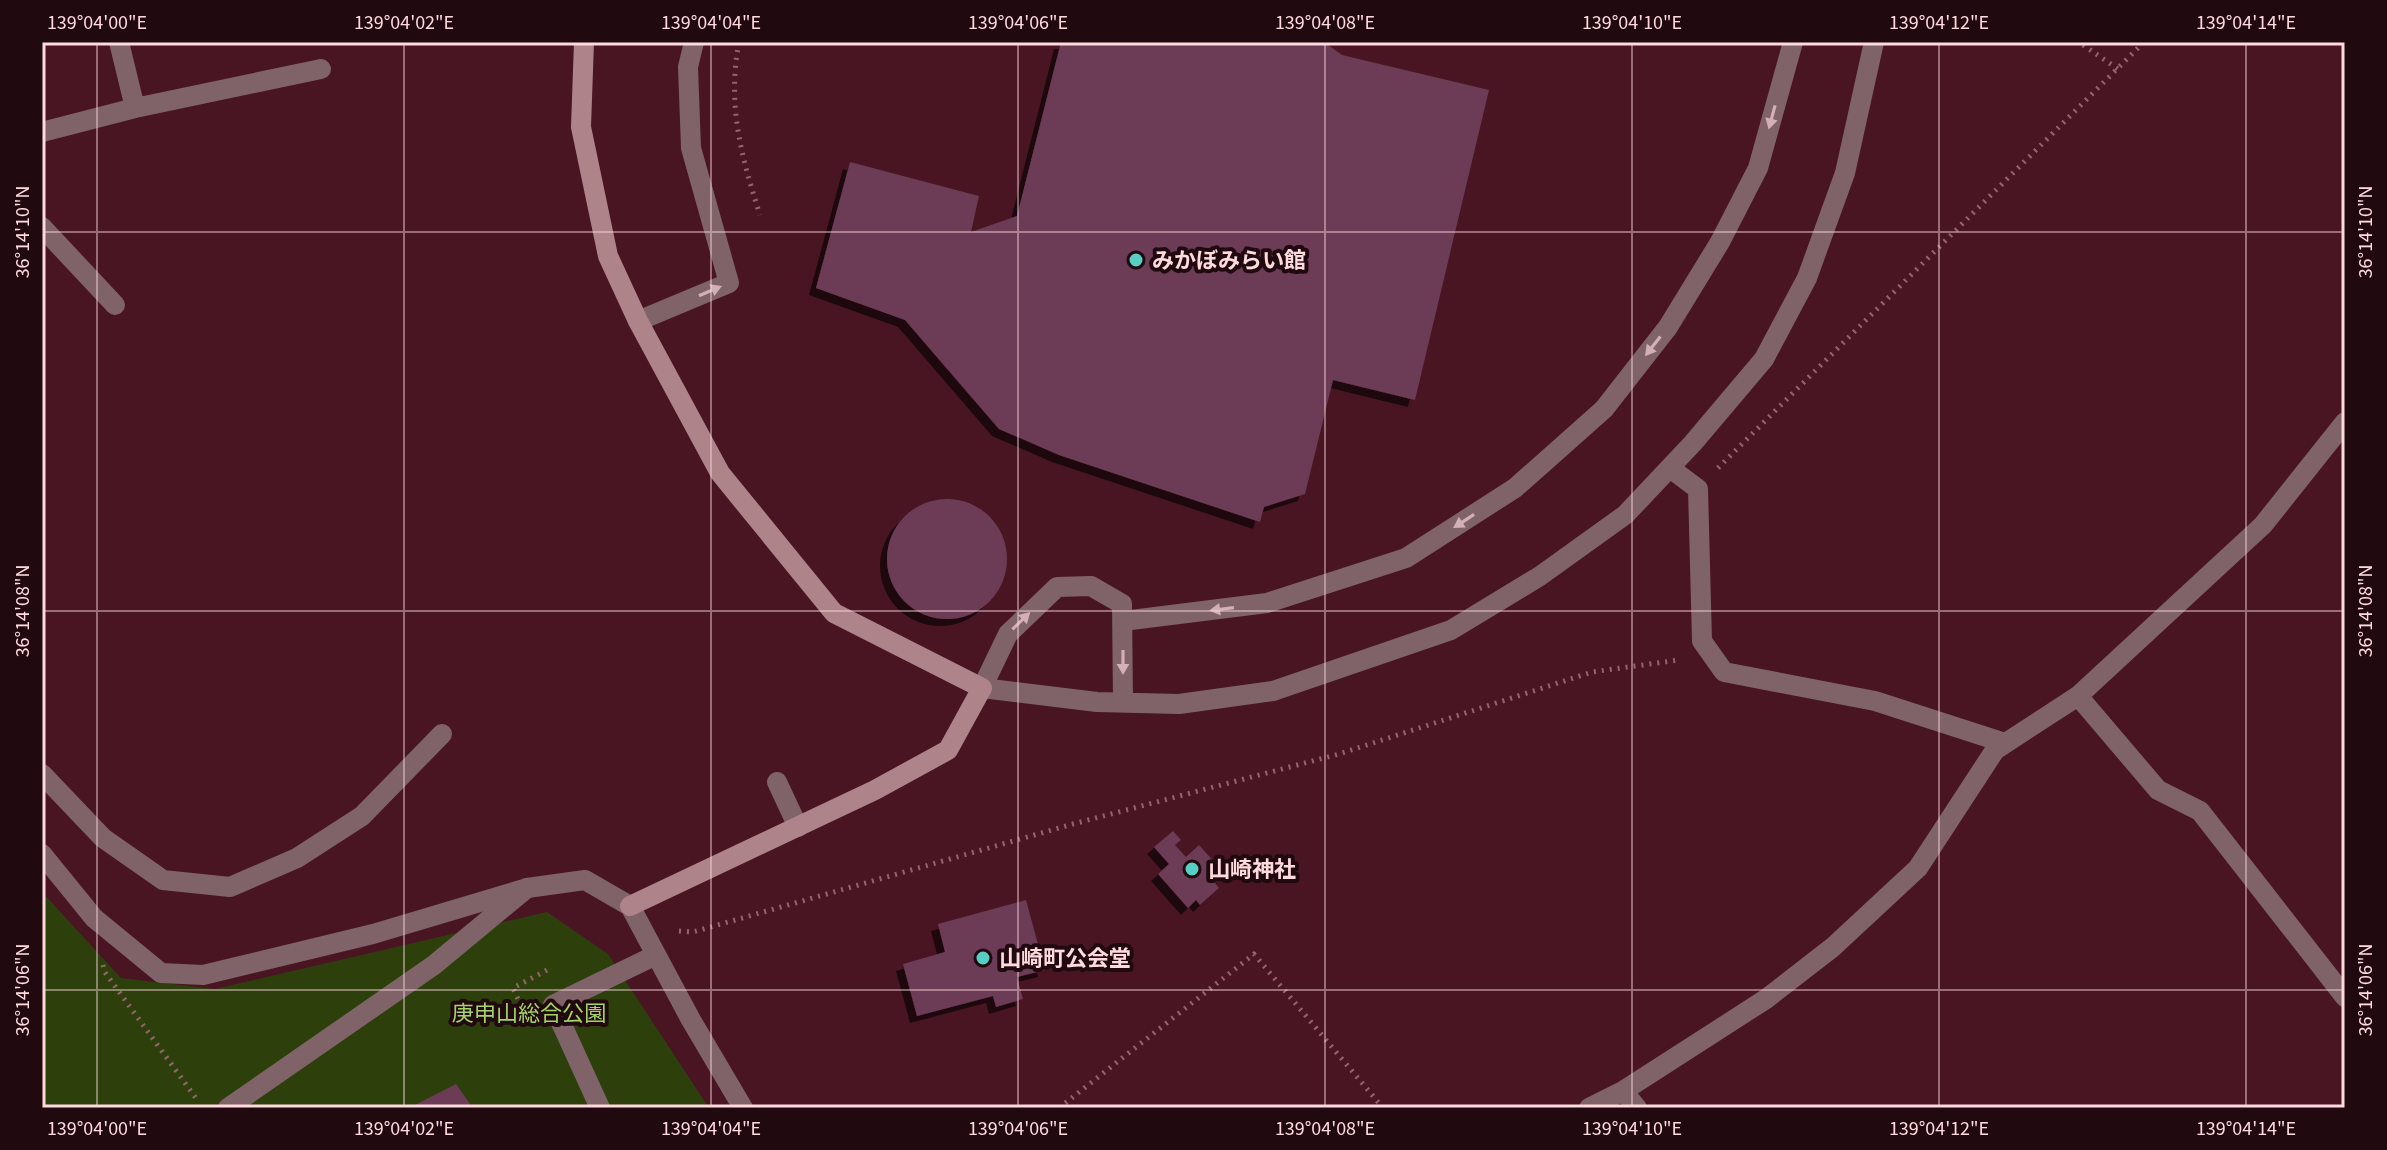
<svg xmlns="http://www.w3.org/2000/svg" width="2387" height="1150" viewBox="0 0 2387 1150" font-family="'Source Sans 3','Noto Sans JP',sans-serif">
<defs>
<filter id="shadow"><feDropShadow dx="-7" dy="7" stdDeviation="0" flood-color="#0009"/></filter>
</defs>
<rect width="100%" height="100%" fill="#491523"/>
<path fill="#2d400c" d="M42 892 121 978 215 989 547 912 608 954 709 1108H42Z"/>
<path fill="#6c3a54" filter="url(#shadow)" d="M1061 42H1324L1342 55 1489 90 1415 400 1333 380 1305 494 1264 507 1260 522 1059 455 999 429 905 320 816 288 850 162 979 196 971 232 1017 216Z
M887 559a60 60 0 1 1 120 0a60 60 0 1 1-120 0Z
M1173 831 1181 840 1175 845 1186 857 1199 845 1225 874 1215 883 1219 888 1200 905 1196 900 1188 908 1158 874 1169 864 1154 847Z
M1026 900 1045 970 1017 977 1023 999 996 1007 993 996 917 1016 903 964 945 952 938 924Z
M456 1084 473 1108H409Z"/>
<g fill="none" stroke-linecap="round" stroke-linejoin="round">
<path stroke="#93656f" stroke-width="5" stroke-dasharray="2 6" stroke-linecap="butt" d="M739 42C727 104 741 156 760 215
M2083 45 2118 69
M1718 468 2144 42
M679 931 693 932 1073 824 1339 754 1592 672 1679 660
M103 965 104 971 198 1101
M521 1006 513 988 549 969
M1059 1108 1254 954 1383 1108"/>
<path stroke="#7f6368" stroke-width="20" d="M42 227 115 305
M638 321 729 283 691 148 688 67 694 42
M1670 468 1698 489 1702 641 1724 672 1875 701 2005 743
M1123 621 1267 603 1406 558 1515 488 1604 409 1668 327 1720 242 1758 168 1793 42
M1123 702 1122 604 1091 586 1057 587 1008 634 982 688 1097 702 1179 704 1273 691 1451 630 1540 576 1625 515 1693 443 1764 359 1807 278 1845 173 1874 42
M42 774 103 838 163 880 230 887 297 858 362 816 442 734
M777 782 798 827
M228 1108 434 965 527 888
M600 1108 553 1005 656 955"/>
<path stroke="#7f6368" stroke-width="20" d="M119 42 135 108
M42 132 135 108 321 69
M2078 696 2158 790 2200 811 2345 997
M42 854 94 918 161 973 203 975 373 934 527 888 585 880 630 906 691 1020 743 1108
M1623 1091 1637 1108
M1589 1108 1623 1091 1766 999 1833 947 1918 868 1995 750 2078 696 2263 525 2345 422"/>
<path stroke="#af838a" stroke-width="20" d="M584 42 581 127 608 256 638 321 720 473 834 613 982 688 948 750 875 790 630 906"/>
</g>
<defs><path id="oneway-solid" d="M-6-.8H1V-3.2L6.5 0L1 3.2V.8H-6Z" transform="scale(2)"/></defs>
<g fill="#d2b0b5">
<use href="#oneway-solid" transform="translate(1772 117) rotate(105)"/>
<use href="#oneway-solid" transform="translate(710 291) rotate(-23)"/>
<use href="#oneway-solid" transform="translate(1653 346) rotate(128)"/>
<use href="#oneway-solid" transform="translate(1464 521) rotate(147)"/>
<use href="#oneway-solid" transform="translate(1222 609) rotate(173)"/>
<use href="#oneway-solid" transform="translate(1021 621) rotate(-44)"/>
<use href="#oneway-solid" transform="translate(1123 662) rotate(90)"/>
</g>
<path fill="none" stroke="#fedadf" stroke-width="2" stroke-opacity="0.45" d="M97 42V1108M404 42V1108M711 42V1108M1018 42V1108M1325 42V1108M1632 42V1108M1939 42V1108M2246 42V1108M42 232H2345M42 611H2345M42 990H2345"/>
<g fill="#56cec4" stroke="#210a0f" stroke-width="3">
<circle cx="1136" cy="260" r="8"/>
<circle cx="1192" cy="869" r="8"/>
<circle cx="983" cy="958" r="8"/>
</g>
<g text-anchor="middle" stroke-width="8" stroke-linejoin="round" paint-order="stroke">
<g font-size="22" font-weight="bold" fill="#fedadf" stroke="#210a0f" text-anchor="start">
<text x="1152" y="268">みかぼみらい館</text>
<text x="1208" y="877">山崎神社</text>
<text x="999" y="966">山崎町公会堂</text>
</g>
<g font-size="22" fill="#a5d365" stroke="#210a0f">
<text x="529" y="1021">庚申山総合公園</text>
</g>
</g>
<rect width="2387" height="1150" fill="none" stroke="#210a0f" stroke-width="88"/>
<rect x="44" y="44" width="2299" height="1062" fill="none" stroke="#fedadf" stroke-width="3"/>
<g font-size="20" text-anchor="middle" fill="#fedadf">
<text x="97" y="29">139°04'00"E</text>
<text x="404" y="29">139°04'02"E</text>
<text x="711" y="29">139°04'04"E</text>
<text x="1018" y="29">139°04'06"E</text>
<text x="1325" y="29">139°04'08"E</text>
<text x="1632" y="29">139°04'10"E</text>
<text x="1939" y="29">139°04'12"E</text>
<text x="2246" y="29">139°04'14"E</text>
<text transform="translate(22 232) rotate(-90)" y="7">36°14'10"N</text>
<text transform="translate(2365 232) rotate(-90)" y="7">36°14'10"N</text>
<text transform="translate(22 611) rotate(-90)" y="7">36°14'08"N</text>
<text transform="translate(2365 611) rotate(-90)" y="7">36°14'08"N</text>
<text transform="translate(22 990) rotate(-90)" y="7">36°14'06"N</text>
<text transform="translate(2365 990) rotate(-90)" y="7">36°14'06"N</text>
<text x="97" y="1135">139°04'00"E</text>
<text x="404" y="1135">139°04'02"E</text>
<text x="711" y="1135">139°04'04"E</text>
<text x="1018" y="1135">139°04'06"E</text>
<text x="1325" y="1135">139°04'08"E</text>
<text x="1632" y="1135">139°04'10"E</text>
<text x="1939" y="1135">139°04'12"E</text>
<text x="2246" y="1135">139°04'14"E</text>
</g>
</svg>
